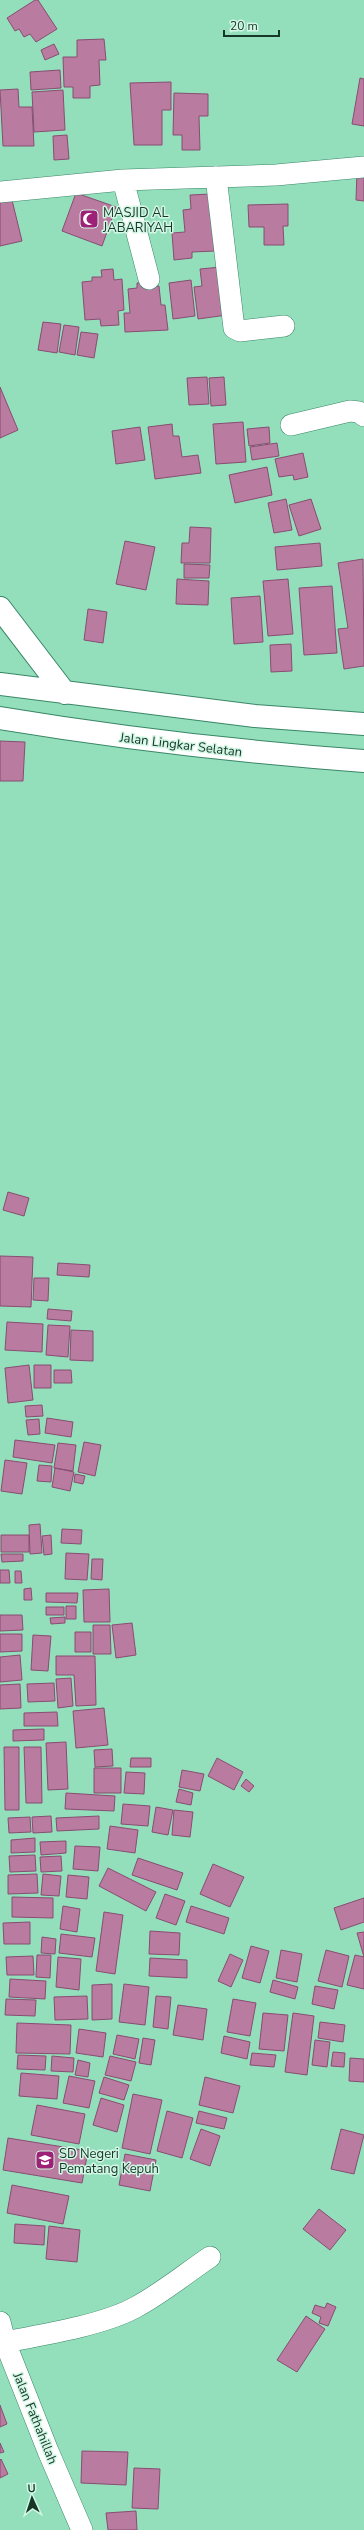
<svg xmlns="http://www.w3.org/2000/svg" width="364" height="2530" viewBox="0 0 364 2530" font-family="'Nunito Sans',sans-serif">
<rect width="100%" height="100%" fill="#93dfbc"/>
<path fill="#b97ba0" stroke="#884d71" d="M35 0H38L57 29 36 42 30 34 24 37 19 29 15 31 7 18Z
M104 39 106 60H99L100 85 90 86V98H73V87H64L63 57H77V40Z
M54 44 59 54 45 60 41 50Z
M60 70 61 88 31 90 30 72Z
M360 78 364 79V126L352 124Z
M171 82V110H162V145H134L130 83Z
M18 89 19 107H32L34 146H3L0 90Z
M63 90 65 130 34 132 32 92Z
M174 93 208 94V116H199L200 150H182V135H173Z
M67 135 69 159 54 160 53 136Z
M357 171 364 172V201L356 200Z
M76 193 116 207 102 246 62 231Z
M211 194 215 251 192 252V258L174 260 172 233 185 232 183 210 191 209 190 195Z
M12 200 22 241 0 246V203Z
M288 204V226H283L284 245H264V227H249L248 205Z
M221 267 227 315 198 319 194 287 202 286 200 269Z
M113 269 114 280 122 279 124 310 118 311 119 325 101 326 100 319 85 320 82 282 92 281V277H102L101 270Z
M191 280 195 316 173 319 169 283Z
M149 282V287L159 286 161 305H165L168 330 125 332 124 313H130L128 289 137 288V283Z
M43 322 61 324 57 353 38 350Z
M64 325 79 327 75 355 59 352Z
M81 332 98 334 94 358 77 355Z
M207 377 209 404 189 405 187 378Z
M224 377 226 405 211 406 209 378Z
M0 387 18 430 0 438Z
M243 422 246 462 216 464 213 424Z
M172 424 173 436H179L182 457 198 455 201 473 155 479 148 427Z
M140 427 145 460 116 464 112 431Z
M269 427 270 443 249 446 247 429Z
M277 443 279 456 252 460 250 447Z
M303 453 308 477 294 480 293 475 279 477 275 459Z
M267 467 272 495 235 503 229 475Z
M286 499 292 530 274 533 268 503Z
M311 499 321 529 299 536 289 505Z
M190 527 211 528 210 563H181L182 543H189Z
M125 541 155 547 146 590 116 584Z
M320 543 322 566 277 570 275 547Z
M363 559 364 666 344 669 338 629 348 628 338 563Z
M184 564 210 565 209 578H184Z
M177 579 209 581 208 605 176 604Z
M288 579 293 634 268 636 263 581Z
M332 586 337 653 304 655 299 588Z
M260 596 263 642 234 644 231 598Z
M88 609 107 612 103 643 84 640Z
M291 644 292 671 271 672 270 645Z
M0 741 25 742 23 781H0Z
M8 1192 29 1198 24 1216 3 1210Z
M0 1256 33 1257 31 1307 0 1306Z
M58 1263 90 1265 89 1277 57 1275Z
M34 1278H49L48 1301 33 1300Z
M48 1309 72 1311 71 1321 47 1319Z
M7 1322 43 1324 42 1352 5 1350Z
M48 1325 70 1326 68 1357 46 1355Z
M71 1330 93 1331V1361L70 1360Z
M29 1365 33 1400 8 1403 5 1368Z
M34 1365H51V1388H34Z
M54 1370H71L72 1383H54Z
M42 1405 43 1416 26 1417 25 1406Z
M47 1418 73 1422 71 1437 45 1433Z
M39 1419 40 1434 28 1435 26 1420Z
M15 1440 55 1445 52 1463 13 1457Z
M84 1442 101 1445 95 1476 78 1472Z
M58 1443 76 1445 73 1471 54 1468Z
M5 1460 27 1463 22 1494 1 1491Z
M39 1465 52 1466 51 1482 37 1481Z
M55 1468 74 1472 70 1491 52 1487Z
M75 1474 85 1476 83 1484 74 1482Z
M40 1524 42 1553 30 1554 29 1525Z
M62 1529 82 1530 81 1544 61 1543Z
M1 1535H29V1552H1Z
M51 1535 52 1554 44 1555 42 1536Z
M66 1553 89 1554 87 1580 65 1579Z
M1 1554H23V1561L2 1562Z
M92 1559H103L102 1580 91 1579Z
M0 1570H9L10 1583H0Z
M15 1571H21L22 1583H15Z
M31 1588 32 1600H24V1589Z
M109 1589 110 1622H84L83 1590Z
M46 1593H78L77 1603 46 1602Z
M66 1606H76V1619H66Z
M46 1607H64V1615H46Z
M0 1615H22L23 1630 0 1631Z
M65 1617V1623L51 1624 50 1618Z
M132 1623 136 1655 116 1658 112 1625Z
M93 1625H110L111 1654H93Z
M75 1632H91V1652H75Z
M0 1634H22V1651L0 1652Z
M33 1635 51 1636 48 1671 31 1670Z
M20 1655 22 1680 0 1682V1657Z
M56 1656H95L96 1705 76 1706 74 1675H56Z
M71 1678 73 1706 58 1708 56 1679Z
M54 1683 55 1701 28 1702 27 1684Z
M20 1684 21 1708 0 1709V1685Z
M104 1708 108 1745 76 1748 73 1711Z
M57 1712 58 1726H24V1713Z
M44 1729V1740L13 1741V1730Z
M66 1742 68 1789 48 1790 46 1743Z
M4 1747H19V1810H5Z
M24 1747H41L42 1803H26Z
M112 1749 113 1766 95 1767 94 1750Z
M131 1758H151V1767H130Z
M217 1758 243 1772 234 1790 208 1776Z
M94 1768H121V1793H94Z
M182 1770 204 1774 200 1791 179 1787Z
M126 1772 145 1773 144 1794 124 1793Z
M246 1779 254 1786 249 1792 241 1786Z
M179 1789 193 1793 191 1805 176 1802Z
M66 1793 115 1796 114 1811 65 1809Z
M123 1804 150 1806 148 1826 121 1824Z
M156 1807 173 1810 168 1835 152 1832Z
M174 1810 193 1812 190 1837 172 1835Z
M51 1816 52 1832 33 1833 32 1817Z
M99 1816V1829L57 1831 56 1818Z
M30 1817 31 1832 9 1833 8 1818Z
M110 1826 138 1830 135 1853 107 1849Z
M35 1838V1852L11 1853V1840Z
M66 1841V1853L41 1855 40 1842Z
M75 1846 100 1847 98 1871 73 1869Z
M35 1855 36 1871 10 1872 9 1856Z
M61 1856 62 1871 41 1872 40 1857Z
M138 1858 183 1873 177 1890 132 1875Z
M213 1864 244 1877 230 1907 200 1894Z
M108 1868 156 1892 146 1911 99 1886Z
M37 1874 38 1893 8 1894V1875Z
M43 1874 61 1876 59 1896 41 1895Z
M68 1875 89 1877 87 1899 66 1897Z
M165 1894 185 1901 176 1925 156 1918Z
M12 1897 53 1898V1918L12 1917Z
M364 1898V1922L341 1930 334 1908Z
M63 1906 80 1909 77 1932 60 1929Z
M191 1906 229 1918 224 1934 186 1922Z
M104 1912 123 1915 115 1974 96 1971Z
M30 1922V1944H4L3 1923Z
M150 1931 180 1933 179 1955 149 1954Z
M364 1932V1957L357 1933Z
M61 1934 95 1938 92 1957 59 1953Z
M42 1937 56 1939 55 1954 41 1953Z
M251 1946 269 1951 260 1983 242 1978Z
M281 1950 302 1954 297 1982 276 1978Z
M326 1950 349 1956 342 1987 318 1981Z
M230 1954 243 1960 231 1987 218 1981Z
M37 1955H51L50 1978 36 1977Z
M355 1955 364 1957V1989L347 1985Z
M33 1956 34 1975H7L6 1957Z
M58 1957 81 1959 79 1990 56 1987Z
M150 1958 187 1960V1978L149 1976Z
M10 1979 46 1981 45 1999 9 1997Z
M273 1980 298 1987 295 1999 270 1992Z
M112 1984V2019L92 2020V1985Z
M124 1984 149 1987 145 2025 119 2022Z
M315 1986 338 1990 334 2009 312 2004Z
M87 1996 88 2019 55 2020 54 1997Z
M156 1996 171 1997 168 2029 153 2027Z
M6 1999 36 2000 35 2016 5 2015Z
M233 1999 256 2003 250 2036 227 2032Z
M178 2005 207 2009 203 2040 173 2035Z
M263 2013 288 2015 284 2051 259 2049Z
M293 2013 314 2016 307 2075 285 2072Z
M320 2022 345 2025 343 2042 318 2038Z
M17 2023 71 2025 70 2054 16 2053Z
M79 2029 106 2033 103 2057 76 2053Z
M117 2035 139 2039 135 2059 113 2054Z
M224 2036 250 2042 247 2059 221 2053Z
M143 2038 155 2040 151 2065 139 2063Z
M315 2040 330 2042 327 2067 312 2065Z
M333 2052 345 2053 344 2067 331 2066Z
M252 2053 276 2055 274 2067 250 2065Z
M18 2055 46 2056 45 2070 17 2069Z
M52 2056 74 2058 73 2072 51 2071Z
M110 2056 136 2062 131 2081 105 2075Z
M350 2058 364 2059V2082L349 2081Z
M78 2060 90 2063 88 2077 75 2075Z
M21 2073 59 2076 57 2099 19 2096Z
M69 2076 95 2081 89 2108 63 2103Z
M104 2077 129 2085 124 2100 99 2093Z
M205 2077 240 2086 233 2113 199 2105Z
M133 2094 162 2100 150 2154 122 2148Z
M101 2098 124 2105 117 2132 93 2125Z
M37 2105 85 2114 79 2144 31 2135Z
M167 2111 193 2118 182 2158 157 2151Z
M199 2111 227 2118 224 2129 196 2123Z
M201 2129 220 2136 210 2166 190 2159Z
M341 2129 364 2135 354 2174 331 2169Z
M8 2138 88 2151 82 2183 3 2170Z
M125 2154 156 2160 150 2191 119 2185Z
M12 2185 69 2196 63 2224 7 2213Z
M319 2209 346 2230 330 2250 303 2229Z
M15 2224 45 2226 44 2245 14 2243Z
M49 2226 80 2230 77 2262 46 2259Z
M327 2303 336 2307 328 2326 319 2323 321 2317 312 2313 315 2305 325 2308Z
M306 2316 325 2329 297 2372 277 2360Z
M0 2405 7 2424 0 2427Z
M0 2443 4 2452 0 2453Z
M82 2451 128 2452 126 2485 81 2483Z
M1 2459 8 2474 0 2478V2460Z
M134 2468 160 2469 158 2509 132 2508Z
M136 2511 137 2530H108L106 2513Z"/>
<g fill="none" stroke-linecap="round" stroke-linejoin="round">
<defs>
<path id="minor" d="M216 177 234 328 240 331 284 326
M123 180 149 279
M0 192 123 180 276 175 364 167
M291 425 350 411 359 412 364 416
M0 2322 5 2342 48 2451 82 2530
M5 2342C42 2335 104 2325 136 2307 162 2293 185 2274 210 2257"/>
<path id="highway" d="M0 608 65 693
M0 684 255 716 364 724
M0 718C121 738 242 752 364 761"/>
</defs>
<use href="#minor" stroke="#398666" stroke-width="22"/>
<use href="#highway" stroke="#398666" stroke-width="24"/>
<use href="#minor" stroke="#fff" stroke-width="21"/>
<use href="#highway" stroke="#fff" stroke-width="22"/>
</g>
<defs>
<symbol id="mosque-square" viewBox="-11 -11 22 22"><rect x="-9" y="-9" width="18" height="18" rx="4" fill="#9d2177" stroke="#d2f7e4"/><path d="M3.5-4.9A6 6 0 1 0 3.5 4.9A5 5 0 1 1 3.5-4.9Z" fill="#fff"/></symbol>
<symbol id="school-square" viewBox="-11 -11 22 22"><rect x="-9" y="-9" width="18" height="18" rx="4" fill="#9d2177" stroke="#d2f7e4"/><path d="M0-5L7-2L0 1L-7-2ZM-4 1L0 2.5L4 1V4Q0 6-4 4Z" fill="#fff"/></symbol>
</defs>
<g fill-rule="evenodd">
<use href="#mosque-square" x="78" y="208" width="22" height="22"/>
<use href="#school-square" x="34" y="2149" width="22" height="22"/>
</g>
<g text-anchor="middle" stroke-width="3" stroke-linejoin="round" paint-order="stroke">
<g font-size="13" fill="#163628" stroke="#d2f7e4" text-anchor="start">
<text x="103" y="217">MASJID AL<tspan x="103" dy="15">JABARIYAH</tspan></text>
<text x="59" y="2158">SD Negeri<tspan x="59" dy="15">Pematang Kepuh</tspan></text>
</g>
<g font-size="13" fill="#163628" stroke="#d2f7e4">
<text transform="translate(181 744) rotate(7)" y="5">Jalan Lingkar Selatan</text>
<text transform="translate(36 2418) rotate(68)" y="5">Jalan Fathahillah</text>
</g>
</g>
<g transform="translate(32 2498) rotate(357)" stroke="#d2f7e4" stroke-width="3" paint-order="stroke">
<path d="M0-3L7 15L0 10L-7 15Z" fill="#163628"/>
<text y="-6" font-size="11" font-weight="bold" text-anchor="middle" fill="#163628">U</text>
</g>
<path d="M224 30v6h55v-6" fill="none" stroke="#163628" stroke-width="2"/>
<text x="230" y="30" font-size="12" fill="#163628" stroke="#d2f7e4" stroke-width="3" paint-order="stroke">20 m</text>
</svg>
